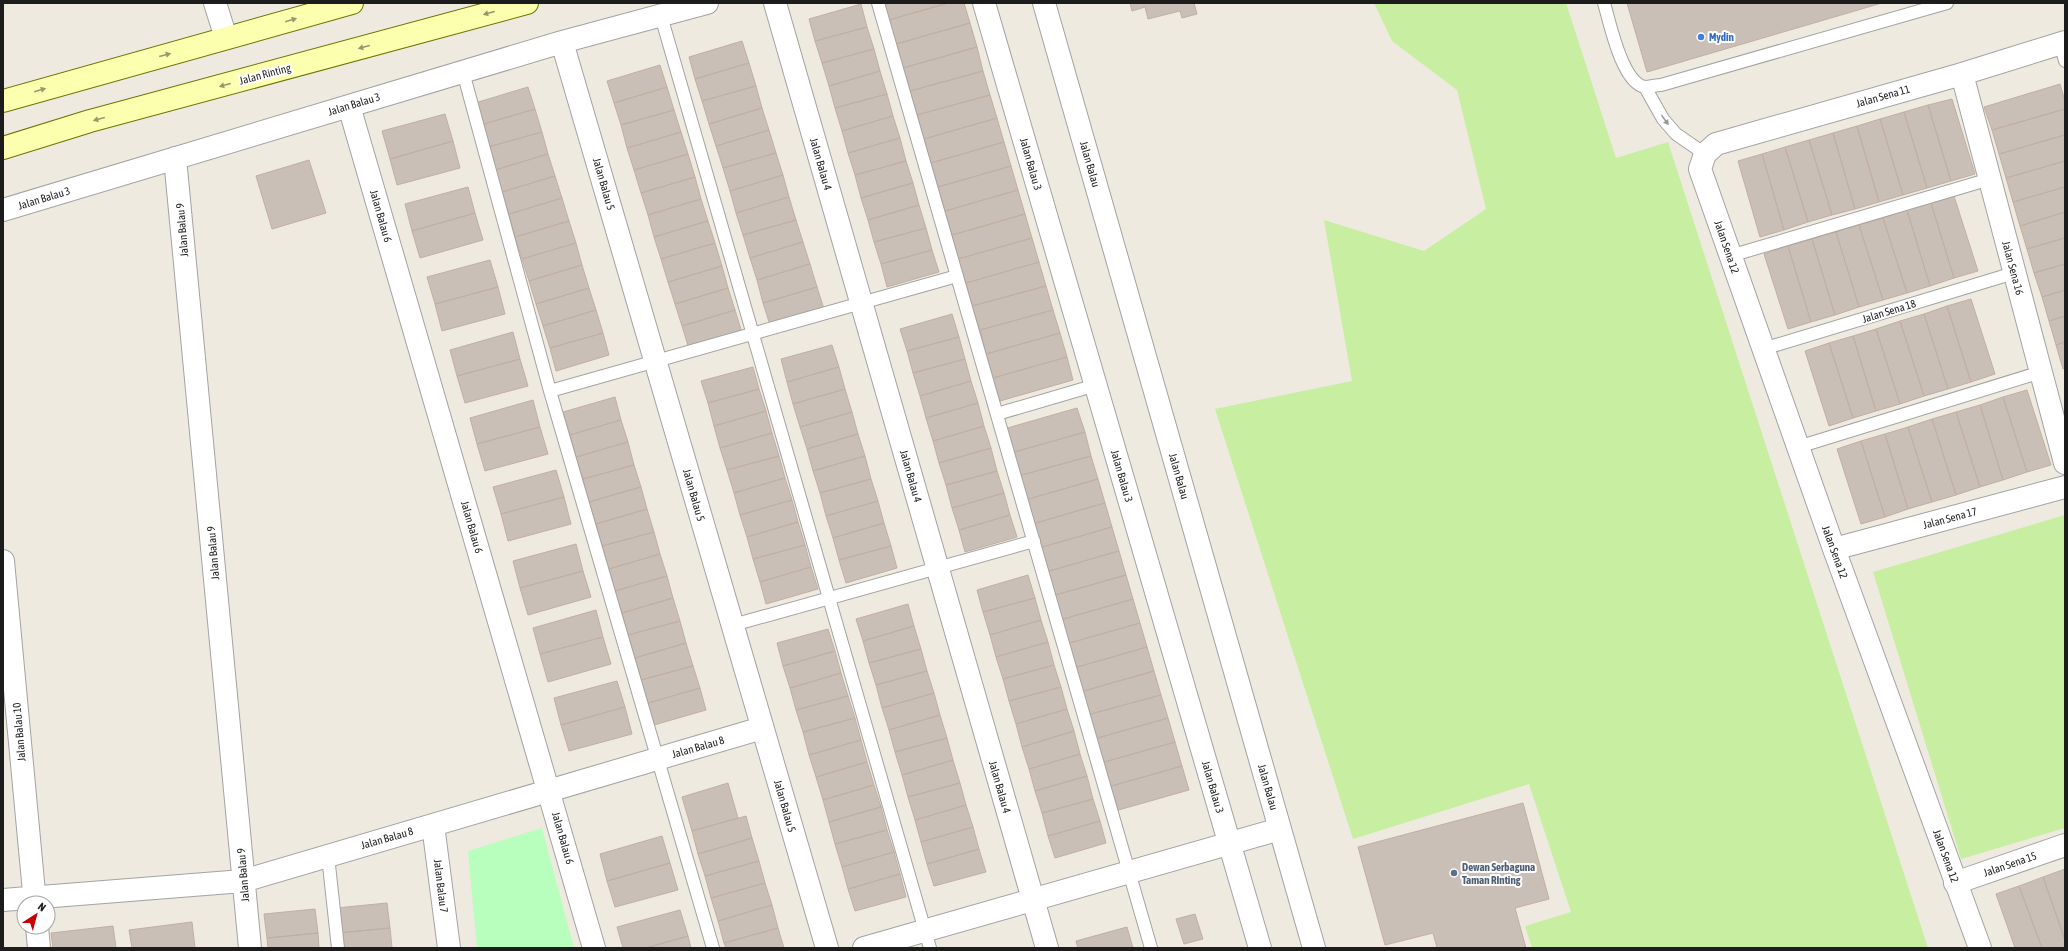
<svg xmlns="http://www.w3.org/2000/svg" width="2068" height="951" viewBox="0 0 2068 951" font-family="'Asap Condensed',sans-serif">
<rect width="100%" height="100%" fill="#eeeae0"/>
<path fill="#c8eea1" d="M1374 3H1566L1616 158 1668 142 1928 948H1532L1525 926 1571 912 1529 784 1353 839 1215 409 1352 381 1324 220 1424 251 1486 209 1457 90 1392 41Z
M2065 515V828L1961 859 1873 572Z"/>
<path fill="#b8febd" d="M542 828 574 948H477L468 851Z"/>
<path fill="#cabfb6" stroke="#c1afa2" d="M884 3H948L889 20Z
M948 3H964L970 23 896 44 889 20Z
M1130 3H1194L1197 14 1182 18 1180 11 1148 19 1145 7 1132 11Z
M1627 3H1882L1647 72Z
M861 4 867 27 815 41 809 19Z
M970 23 977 47 903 68 896 44Z
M867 27 874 49 822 63 815 41Z
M742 41 749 63 695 79 689 57Z
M977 47 983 71 910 91 903 68Z
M874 49 880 71 829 86 822 63Z
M749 63 756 86 702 101 695 79Z
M660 65 667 87 614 103 607 81Z
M880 71 887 94 835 108 829 86Z
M983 71 990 95 917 115 910 91Z
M2060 84 2065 101V109L1992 130 1984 107Z
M756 86 762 108 709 124 702 101Z
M528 87 535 109 481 125 475 103Z
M667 87 674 110 621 125 614 103Z
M887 94 893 116 842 131 835 108Z
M990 95 997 118 924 139 917 115Z
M1952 99 1975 174 1951 181 1928 105Z
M1928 105 1951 181 1927 188 1904 112Z
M762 108 769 130 716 146 709 124Z
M535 109 542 132 488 147 481 125Z
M2065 109V135L1999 154 1992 130Z
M674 110 681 132 627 148 621 125Z
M1904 112 1927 188 1903 195 1880 119Z
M445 114 453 141 390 159 382 131Z
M893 116 900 138 848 153 842 131Z
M997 118 1004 142 931 163 924 139Z
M1880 119 1903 195 1879 202 1857 126Z
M1857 126 1879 202 1855 209 1833 133Z
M769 130 776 153 723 168 716 146Z
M542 132 548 154 495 170 488 147Z
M681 132 688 154 634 170 627 148Z
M1833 133 1855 209 1832 215 1809 140Z
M2065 135V161L2006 178 1999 154Z
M900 138 906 161 855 175 848 153Z
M1809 140 1832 215 1808 222 1785 147Z
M453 141 460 168 397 185 390 159Z
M1004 142 1011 166 938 187 931 163Z
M1785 147 1808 222 1784 230 1762 154Z
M776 153 783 175 730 191 723 168Z
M548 154 555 176 502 192 495 170Z
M688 154 695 177 641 193 634 170Z
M1762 154 1784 230 1760 237 1738 161Z
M309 160 326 213 272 229 256 176Z
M906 161 913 183 861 198 855 175Z
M2065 161V187L2013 202 2006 178Z
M1011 166 1018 190 945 211 938 187Z
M783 175 789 197 736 213 730 191Z
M555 176 562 198 509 214 502 192Z
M695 177 701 199 648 215 641 193Z
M913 183 919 205 868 220 861 198Z
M468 187 475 213 412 231 405 204Z
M2065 187V212L2020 226 2013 202Z
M1018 190 1025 214 952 235 945 211Z
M1954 196 1978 271 1954 278 1931 203Z
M789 197 796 220 743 235 736 213Z
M562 198 569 221 515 237 509 214Z
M701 199 708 221 654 237 648 215Z
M1931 203 1954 278 1930 286 1907 210Z
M919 205 926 228 874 242 868 220Z
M1907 210 1930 286 1907 293 1883 218Z
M2065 212V238L2027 249 2020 226Z
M475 213 483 240 420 258 412 231Z
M1025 214 1032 238 958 259 952 235Z
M1883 218 1907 293 1883 300 1859 225Z
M796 220 803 242 750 258 743 235Z
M569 221 576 243 522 259 515 237Z
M708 221 715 243 661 259 654 237Z
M1859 225 1883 300 1859 307 1836 232Z
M926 228 932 250 881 264 874 242Z
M1836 232 1859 307 1835 315 1812 239Z
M1032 238 1039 262 966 283 958 259Z
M2065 238V264L2034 273 2027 249Z
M1812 239 1835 315 1811 322 1788 246Z
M803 242 810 264 757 280 750 258Z
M576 243 582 265 529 281 522 259Z
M715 243 722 266 668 282 661 259Z
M1788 246 1811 322 1788 329 1764 254Z
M932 250 939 272 887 287 881 264Z
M490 260 498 287 435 304 427 277Z
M1039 262 1046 286 972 306 966 283Z
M810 264 817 287 763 303 757 280Z
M2065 264V290L2042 297 2034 273Z
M582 265 589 288 536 304 529 281Z
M722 266 728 288 675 304 668 282Z
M1046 286 1053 310 980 330 972 306Z
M498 287 505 314 442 331 435 304Z
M817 287 824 309 770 325 763 303Z
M589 288 596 310 543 326 536 304Z
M728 288 735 310 682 326 675 304Z
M2065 290V316L2049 321 2042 297Z
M1971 299 1995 374 1971 382 1947 306Z
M1947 306 1971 382 1948 389 1924 314Z
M596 310 603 333 550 348 543 326Z
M735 310 742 333 689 349 682 326Z
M1053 310 1060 333 986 354 980 330Z
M952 314 959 337 907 351 900 329Z
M1924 314 1948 389 1924 396 1900 321Z
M2065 316V342L2056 345 2049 321Z
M1900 321 1924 396 1900 404 1876 329Z
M1876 329 1900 404 1876 411 1853 336Z
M513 332 520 359 457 376 450 350Z
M603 333 609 355 556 371 550 348Z
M1060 333 1067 357 993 378 986 354Z
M1853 336 1876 411 1853 418 1829 343Z
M959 337 965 359 913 373 907 351Z
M2065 342V368L2063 369 2056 345Z
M1829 343 1853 418 1829 426 1805 351Z
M832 345 839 367 787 382 781 359Z
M1067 357 1073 380 1000 401 993 378Z
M520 359 528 386 465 403 457 376Z
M965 359 971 381 920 396 913 373Z
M753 367 759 389 708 403 701 381Z
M839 367 845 389 793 404 787 382Z
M971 381 978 403 926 418 920 396Z
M759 389 766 411 714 426 708 403Z
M845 389 852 412 800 427 793 404Z
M2027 390 2051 465 2027 472 2003 397Z
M615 397 621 420 570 435 563 412Z
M2003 397 2027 472 2003 480 1980 405Z
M533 400 540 427 477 444 470 418Z
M978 403 984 426 933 441 926 418Z
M1980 405 2003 480 1980 487 1956 412Z
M1077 408 1085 432 1011 453 1004 429Z
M766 411 772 433 720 448 714 426Z
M852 412 858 434 807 449 800 427Z
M1956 412 1980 487 1956 495 1932 419Z
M1932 419 1956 495 1932 502 1908 427Z
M621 420 628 442 576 457 570 435Z
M984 426 991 448 939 463 933 441Z
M540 427 548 454 485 471 477 444Z
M1908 427 1932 502 1908 509 1885 434Z
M1085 432 1091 456 1018 476 1011 453Z
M772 433 779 456 727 470 720 448Z
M858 434 865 456 813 471 807 449Z
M1885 434 1908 509 1885 517 1861 441Z
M1861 441 1885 517 1861 524 1837 449Z
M628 442 634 465 583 479 576 457Z
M991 448 997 471 946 485 939 463Z
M779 456 785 478 734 493 727 470Z
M865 456 871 479 820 493 813 471Z
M1091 456 1098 479 1025 500 1018 476Z
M634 465 641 487 589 502 583 479Z
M556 470 564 497 501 514 493 487Z
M997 471 1004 493 952 508 946 485Z
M785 478 792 500 740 515 734 493Z
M871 479 878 501 826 516 820 493Z
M1098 479 1105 503 1032 524 1025 500Z
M641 487 647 509 596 524 589 502Z
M1004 493 1010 515 959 530 952 508Z
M564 497 571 524 508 541 501 514Z
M792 500 798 522 747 537 740 515Z
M878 501 884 523 833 538 826 516Z
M1105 503 1112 527 1039 548 1032 524Z
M647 509 654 532 602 546 596 524Z
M1010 515 1017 537 965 552 959 530Z
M798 522 805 545 753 559 747 537Z
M884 523 891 546 839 560 833 538Z
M1112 527 1119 551 1046 572 1039 548Z
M654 532 660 554 609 569 602 546Z
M576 544 583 571 520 588 513 561Z
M805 545 811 567 760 582 753 559Z
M891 546 897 568 846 583 839 560Z
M1119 551 1126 575 1052 596 1046 572Z
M660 554 667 576 615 591 609 569Z
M811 567 818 589 766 604 760 582Z
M583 571 591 597 528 615 520 588Z
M1028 575 1035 598 983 612 977 590Z
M1126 575 1133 599 1060 620 1052 596Z
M667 576 673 598 622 613 615 591Z
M673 598 680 621 628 635 622 613Z
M1035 598 1041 620 990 635 983 612Z
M1133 599 1140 623 1066 644 1060 620Z
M908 604 914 626 863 641 856 619Z
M596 610 603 637 540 654 533 628Z
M1041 620 1048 642 996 657 990 635Z
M680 621 686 643 635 658 628 635Z
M1140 623 1147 647 1074 668 1066 644Z
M914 626 921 649 869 663 863 641Z
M828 629 835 651 783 666 777 643Z
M603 637 611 664 548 682 540 654Z
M1048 642 1054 665 1003 679 996 657Z
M686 643 693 666 641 680 635 658Z
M1147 647 1154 671 1080 692 1074 668Z
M921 649 927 671 876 685 869 663Z
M835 651 841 673 790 688 783 666Z
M1054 665 1061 687 1009 701 1003 679Z
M693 666 700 688 648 703 641 680Z
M927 671 934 693 882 708 876 685Z
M1154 671 1161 695 1087 715 1080 692Z
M841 673 848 696 796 710 790 688Z
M617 681 625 707 561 725 554 698Z
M1061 687 1067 709 1016 724 1009 701Z
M700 688 706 710 654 725 648 703Z
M934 693 940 715 889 730 882 708Z
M1161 695 1168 718 1094 739 1087 715Z
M848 696 855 718 803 732 796 710Z
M625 707 632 734 569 751 561 725Z
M1067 709 1074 731 1022 747 1016 724Z
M940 715 947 738 895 752 889 730Z
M855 718 861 740 809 755 803 732Z
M1168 718 1175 742 1101 763 1094 739Z
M1074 731 1080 754 1029 769 1022 747Z
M947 738 953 760 902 775 895 752Z
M861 740 867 762 816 777 809 755Z
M1175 742 1182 766 1108 787 1101 763Z
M1080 754 1087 776 1035 791 1029 769Z
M953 760 960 783 908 797 902 775Z
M867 762 874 785 823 800 816 777Z
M1182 766 1189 790 1115 811 1108 787Z
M1087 776 1093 799 1042 813 1035 791Z
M728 783 738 818 692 831 682 797Z
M960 783 966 805 915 820 908 797Z
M874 785 881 807 829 822 823 800Z
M1093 799 1100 821 1048 836 1042 813Z
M1523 803 1549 899 1515 908 1526 948H1437L1433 933 1385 945 1358 847Z
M966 805 973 827 921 842 915 820Z
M881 807 887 830 835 844 829 822Z
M746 816 752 838 698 854 692 831Z
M1100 821 1106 843 1055 858 1048 836Z
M973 827 979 849 927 864 921 842Z
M887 830 894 852 842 867 835 844Z
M662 836 670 863 607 881 600 854Z
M752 838 759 861 705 876 698 854Z
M979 849 986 872 934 886 927 864Z
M894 852 900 874 848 889 842 867Z
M759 861 765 883 711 898 705 876Z
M670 863 678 890 615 907 607 881Z
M2065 869V940L2043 877Z
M900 874 906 897 855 911 848 889Z
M2043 877 2065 940V948H2042L2019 886Z
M765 883 772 905 718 921 711 898Z
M2019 886 2042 948H2015L1996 894Z
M387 903 390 928 339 933 336 908Z
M772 905 778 928 724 943 718 921Z
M315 909 318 933 267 938 264 914Z
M680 910 688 936 646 948H623L617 927Z
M1195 914 1203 939 1184 944 1176 919Z
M192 922 195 948H132L129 930Z
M113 926 116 948H53L51 933Z
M1127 927 1133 948H1078L1076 941Z
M390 928 392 948H341L339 933Z
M778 928 784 948H726L724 943Z
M318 933 319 948H268L267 938Z
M688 936 691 948H646Z"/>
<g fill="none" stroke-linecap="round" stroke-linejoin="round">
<defs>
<path id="lane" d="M878 3 1151 948
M1604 3C1610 23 1622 83 1645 87 1650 87 1656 85 1661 85L1947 3
M661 16 930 948
M2060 43 2065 61
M463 72 550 391 713 948
M1645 87 1663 119 1676 134 1705 154
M1730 256 1990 179
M1763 349 2014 273
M550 391 957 276
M997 414 1096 385
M1798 447 2041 372
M733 625 1034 541
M328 856 338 948"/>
<path id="street" d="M215 3 226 38
M775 3 1047 948
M984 3 1260 948
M1044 3 1314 948
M562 42 827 948
M1962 74 2065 463
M349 106 594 948
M175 158 250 948
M3 210 562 42 707 3
M1834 549 2065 487
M3 561 35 903
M433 825 449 948
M1955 883 2065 845
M3 900 243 881 762 728
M37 927 39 948
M864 948 1280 829
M1980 948 1834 549 1700 169 1705 154 1716 144 1962 74 2065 42"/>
<path id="secondary" d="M3 101 352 3
M3 148 90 121 527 3"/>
</defs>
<use href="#lane" stroke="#a3a3a3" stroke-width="14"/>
<use href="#street" stroke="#a3a3a3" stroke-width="24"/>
<use href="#secondary" stroke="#6a7600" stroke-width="24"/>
<use href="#lane" stroke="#fff" stroke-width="12"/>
<use href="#street" stroke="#fff" stroke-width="22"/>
<use href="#secondary" stroke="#fbffae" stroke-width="22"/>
</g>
<defs><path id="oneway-solid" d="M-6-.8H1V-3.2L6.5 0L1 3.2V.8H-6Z"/></defs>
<g fill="#97996c">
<use href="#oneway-solid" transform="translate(489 13) rotate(165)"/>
<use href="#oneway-solid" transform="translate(291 20) rotate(-16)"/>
<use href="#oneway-solid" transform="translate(364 47) rotate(165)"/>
<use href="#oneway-solid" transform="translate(165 55) rotate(-15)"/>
<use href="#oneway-solid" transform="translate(225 85) rotate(165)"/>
<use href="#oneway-solid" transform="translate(40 90) rotate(-16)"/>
<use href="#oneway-solid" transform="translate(99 119) rotate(165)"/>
</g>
<use fill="#999" href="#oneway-solid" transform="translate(1665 120) rotate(54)"/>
<circle fill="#3f7fe0" stroke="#fff" stroke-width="1.5" cx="1701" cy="37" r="4"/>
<circle fill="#5c6f8a" stroke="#fff" stroke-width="1.5" cx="1454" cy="873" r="4"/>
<g text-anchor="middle" stroke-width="4" stroke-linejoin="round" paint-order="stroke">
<g font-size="11" font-weight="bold" fill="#366cbe" stroke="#fff" text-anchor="start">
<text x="1709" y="41">Mydin</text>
</g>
<g font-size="11" fill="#1c1c1c" stroke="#fff">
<text transform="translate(265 74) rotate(-15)" y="4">Jalan Rinting</text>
<text transform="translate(1883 96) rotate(-16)" y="4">Jalan Sena 11</text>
<text transform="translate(354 104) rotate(-17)" y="4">Jalan Balau 3</text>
<text transform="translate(821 164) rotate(74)" y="4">Jalan Balau 4</text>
<text transform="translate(1031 164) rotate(74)" y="4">Jalan Balau 3</text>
<text transform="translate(1090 164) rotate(74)" y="4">Jalan Balau</text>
<text transform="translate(604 184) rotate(74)" y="4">Jalan Balau 5</text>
<text transform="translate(44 198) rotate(-17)" y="4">Jalan Balau 3</text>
<text transform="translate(381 216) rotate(74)" y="4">Jalan Balau 6</text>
<text transform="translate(182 230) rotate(-95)" y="4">Jalan Balau 9</text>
<text transform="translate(1727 247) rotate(71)" y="4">Jalan Sena 12</text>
<text transform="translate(2013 268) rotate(75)" y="4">Jalan Sena 16</text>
<text transform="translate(1889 311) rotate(-17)" y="4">Jalan Sena 18</text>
<text transform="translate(911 476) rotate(74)" y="4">Jalan Balau 4</text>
<text transform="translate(1122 476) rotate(74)" y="4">Jalan Balau 3</text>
<text transform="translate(1179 476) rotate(74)" y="4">Jalan Balau</text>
<text transform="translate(694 495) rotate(74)" y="4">Jalan Balau 5</text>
<text transform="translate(1950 518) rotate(-15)" y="4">Jalan Sena 17</text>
<text transform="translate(472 527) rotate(74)" y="4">Jalan Balau 6</text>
<text transform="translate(1835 552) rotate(70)" y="4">Jalan Sena 12</text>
<text transform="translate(213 553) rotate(-95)" y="4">Jalan Balau 9</text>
<text transform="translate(19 732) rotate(-95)" y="4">Jalan Balau 10</text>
<text transform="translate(698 747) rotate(-16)" y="4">Jalan Balau 8</text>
<text transform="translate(1000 787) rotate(74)" y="4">Jalan Balau 4</text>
<text transform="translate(1213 787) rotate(74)" y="4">Jalan Balau 3</text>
<text transform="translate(1268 787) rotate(74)" y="4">Jalan Balau</text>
<text transform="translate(785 806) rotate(74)" y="4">Jalan Balau 5</text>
<text transform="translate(387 838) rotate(-16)" y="4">Jalan Balau 8</text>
<text transform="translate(563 838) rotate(74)" y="4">Jalan Balau 6</text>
<text transform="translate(1946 856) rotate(70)" y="4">Jalan Sena 12</text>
<text transform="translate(2010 864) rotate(-19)" y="4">Jalan Sena 15</text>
<text transform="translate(243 875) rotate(-95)" y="4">Jalan Balau 9</text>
<text transform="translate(441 886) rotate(83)" y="4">Jalan Balau 7</text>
</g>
<g font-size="11" font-weight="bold" fill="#4e5e75" stroke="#fff" text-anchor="start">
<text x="1462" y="871">Dewan Serbaguna<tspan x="1462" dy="13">Taman RInting</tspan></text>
</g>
</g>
<rect width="2068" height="951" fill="none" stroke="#1c1c1c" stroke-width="8"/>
<g transform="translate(36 915) rotate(36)"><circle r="19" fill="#ffffff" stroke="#a4a4a4"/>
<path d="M0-3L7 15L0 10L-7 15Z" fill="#c80002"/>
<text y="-6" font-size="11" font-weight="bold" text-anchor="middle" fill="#1c1c1c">N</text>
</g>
</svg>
